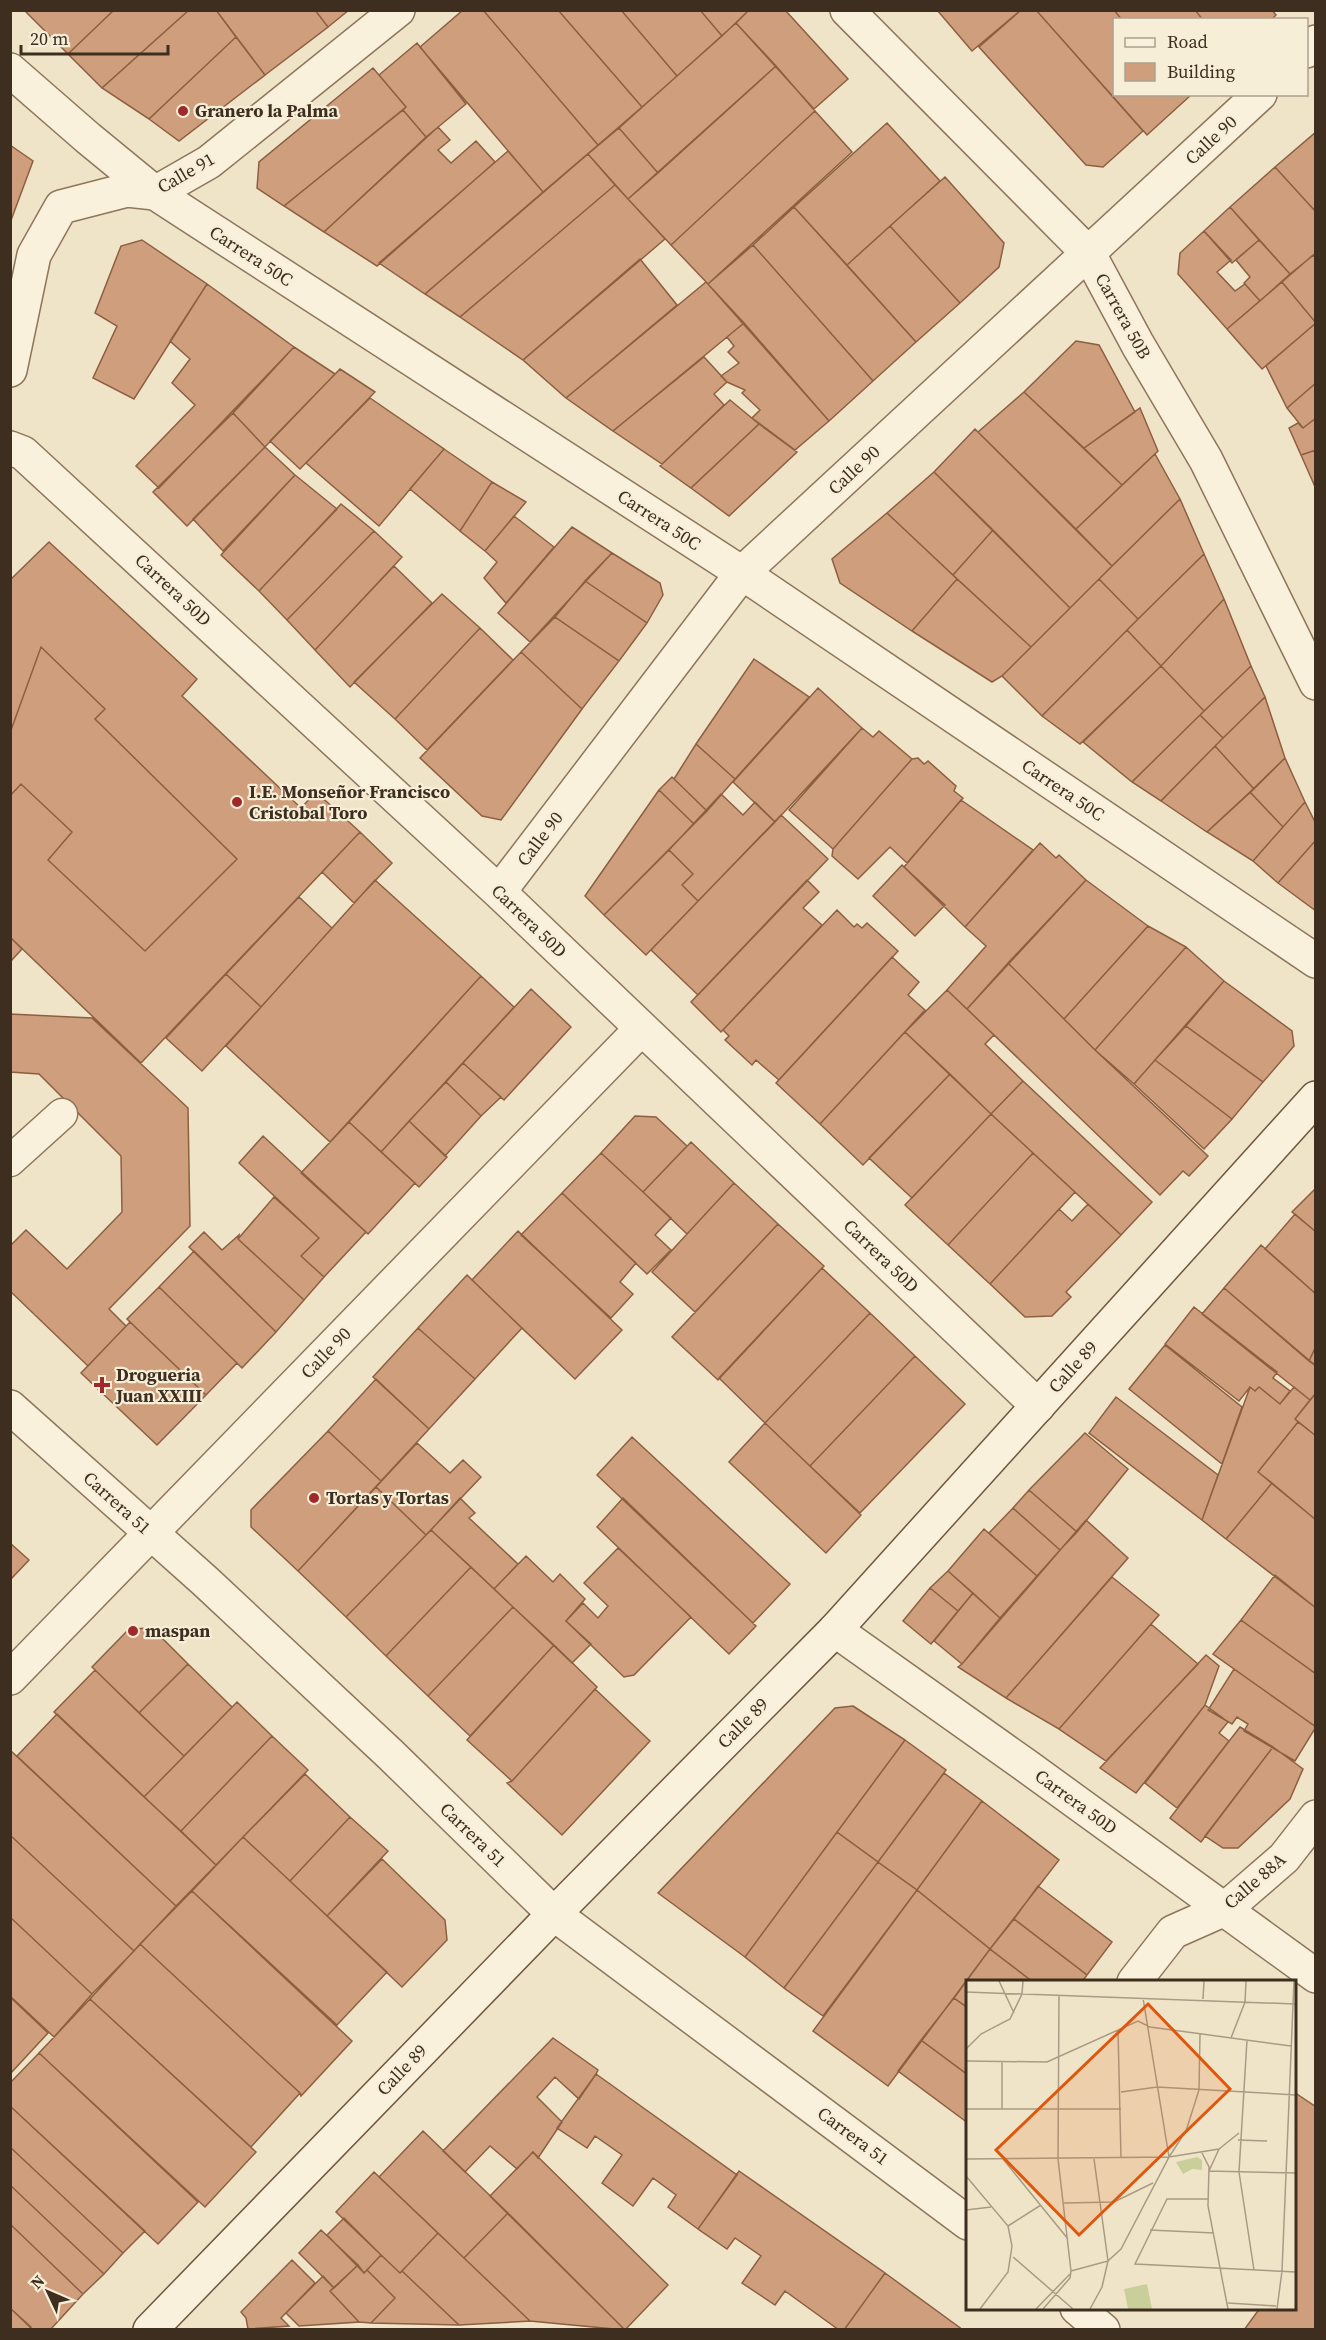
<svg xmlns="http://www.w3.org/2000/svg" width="1326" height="2340" viewBox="0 0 1326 2340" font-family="'Source Serif 4',serif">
<rect width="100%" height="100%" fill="#f0e4c8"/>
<path fill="#cf9f7d" stroke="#8d5f41" stroke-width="1.5" d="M24 10H114L68 54Z
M114 10H189L102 88 68 54Z
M189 10H216L236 37 149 119 102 88Z
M216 10H315L328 27 265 75Z
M315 10H349L328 27Z
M463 10H483L598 145 543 192 420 47Z
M483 10H558L642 107 598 145Z
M558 10H621L677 76 642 107Z
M621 10H700L722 36 677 76Z
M700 10H749L722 36Z
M749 10H785L848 79 814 109 736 23Z
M937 10H1021L972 51Z
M1021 10H1036L1143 131 1103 167 1086 165 979 47Z
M1036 10H1114L1122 20H1114V94L1191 95 1147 135Z
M1114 10H1195L1203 20H1122Z
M1195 10H1272L1276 15 1271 20H1203Z
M736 23 776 66 658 173 619 128Z
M236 37 265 75 179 141 149 119Z
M417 43 466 104 426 137 403 110 406 107 379 75Z
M776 66 815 111 671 245 628 199Z
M373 68 406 107 284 206 257 188 259 162Z
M403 110 426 137 324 232 284 206Z
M815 111 852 152 708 284 671 245Z
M887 123 940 181 847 265 794 207Z
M438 127 450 140 438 150 451 163 476 141 495 162 377 266 324 232Z
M619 128 658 173 628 199 588 154Z
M1316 132V212L1275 167Z
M10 145 33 161 10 223Z
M508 151 543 192 425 294 379 263Z
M588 154 615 185 460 317 425 294Z
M1275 167 1316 212V253L1290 274 1230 207Z
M945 177 1004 243 999 267 960 303 890 226Z
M615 185 665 239 523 360 460 317Z
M794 207 916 342 873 381 753 245Z
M1230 207 1259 240 1232 263 1204 231Z
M890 226 960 303 916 342 847 265Z
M1204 231 1231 260 1217 272 1235 291 1245 284 1260 301 1227 329 1178 274 1180 253Z
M142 240 207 284 134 399 93 378 117 326 95 313 121 246Z
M1259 240 1290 274 1260 301 1244 283 1250 277 1236 260Z
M753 245 873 381 829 421 708 284Z
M1313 255 1316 258V323L1282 282Z
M640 259 677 305 566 398 523 360Z
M706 282 744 323 613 431 566 398Z
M1282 282 1316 323 1262 369 1227 329Z
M207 284 294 347 159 488 136 466 195 405 172 383 190 359 170 341Z
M744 323 829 421 795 450 752 418 760 410 742 393 745 390 727 382 721 376 739 363 728 352 734 346 727 337Z
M1316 323V383L1287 408 1266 366Z
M1076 341 1099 345 1135 412 1084 448 1024 392Z
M294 347 335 374 265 447 233 413Z
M704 357 727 382 714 394 724 405 662 464 613 431Z
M340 369 375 392 300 469 270 441Z
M1316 383V418L1303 428 1287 408Z
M1024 392 1122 485 1076 529 978 432Z
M370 398 444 449 379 526 306 463Z
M730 400 759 424 691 488 660 466Z
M1140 408 1158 451 1122 485 1084 448Z
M233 413 265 447 187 526 153 492Z
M1316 418V450L1301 455 1289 428 1298 423 1303 428Z
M759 424 797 452 729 516 691 488Z
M975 429 1112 566 1070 608 934 472Z
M265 447 295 475 223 551 193 519Z
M444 449 492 482 460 531 410 489Z
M1316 450V489L1301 455Z
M1155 454 1180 499 1112 566 1076 529Z
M934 472 993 530 953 575 887 513Z
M295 475 337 509 259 591 221 555Z
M492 482 526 502 485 551 460 531Z
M1180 499 1204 554 1138 619 1099 579Z
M341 504 374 531 287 620 259 591Z
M887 513 957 579 912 631 840 583 832 559Z
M514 516 554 547 506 603 484 578 497 562 485 551Z
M572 527 612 553 530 642 498 613Z
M993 530 1070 608 1031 647 953 575Z
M374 531 402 557 315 650 287 620Z
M49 542 197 679 182 696 301 808 316 792 360 832 141 1063 10 937V796L21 784 72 832 48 860 145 951 237 859 95 719 105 709 41 647 10 733V580Z
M612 553 660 583 663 595 647 623 585 581Z
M1204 554 1224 599 1161 666 1127 630Z
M394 566 432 603 350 687 315 650Z
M957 579 1031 647 1002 676 992 682 912 631Z
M1099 579 1138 619 1042 716 1002 676Z
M585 581 647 623 619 661 555 617Z
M442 594 480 628 395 719 354 682Z
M1224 599 1251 666 1204 711 1161 666Z
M555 617 619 661 582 709 521 652Z
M480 628 513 660 427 750 395 719Z
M1127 630 1161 666 1080 744 1042 716Z
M41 647 105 709 95 719 237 859 145 951 48 860 72 832 21 784 10 796V733Z
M521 652 582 709 501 820 482 816 420 758Z
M754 659 809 697 735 779 696 744Z
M1161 666 1204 711 1132 782 1083 742Z
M1251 666 1265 697 1223 738 1200 715Z
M818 688 862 728 775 822 733 782Z
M1265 697 1285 758 1254 789 1215 746Z
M1200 715 1223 738 1161 801 1132 782Z
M862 728 873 737 879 731 912 759 833 849 789 810Z
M696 744 735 779 707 811 674 779Z
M1215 746 1254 789 1207 832 1161 801Z
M918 758 924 764 928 761 956 786 954 791 963 798 907 863 890 847 858 879 832 856 833 849 912 759Z
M1285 758 1305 802 1283 827 1250 792Z
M672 777 707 811 694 824 659 790Z
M659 790 694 824 604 915 585 896Z
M1250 792 1283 827 1253 861 1207 832Z
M721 794 743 815 755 802 775 822 698 901 682 885 693 874 669 850Z
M961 800 1033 850 965 927 904 867Z
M1305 802 1316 824V840L1278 883 1253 861Z
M781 815 828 859 698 995 651 950Z
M360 832 392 863 354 903 322 872Z
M1316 840V911L1278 883Z
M1040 843 1056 858 1059 855 1086 880 967 1009 947 990 986 946 965 927Z
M669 850 693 874 682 885 698 901 646 955 604 915Z
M902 865 945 905 915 936 873 896Z
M375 880 481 976 330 1142 226 1046Z
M807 880 819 892 803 908 822 925 721 1032 691 1002Z
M1086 880 1148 926 1064 1019 1008 963Z
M299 897 332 928 261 1007 226 974Z
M837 910 854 927 857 924 862 928 867 923 898 951 779 1080 756 1060 752 1065 725 1040 729 1036 723 1030Z
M1148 926 1186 947 1095 1050 1064 1019Z
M10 937 22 949 10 962Z
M1186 947 1224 981 1134 1084 1095 1050Z
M892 957 919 982 908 995 925 1010 820 1124 776 1083Z
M1008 963 1095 1050 1208 1156 1189 1176 1183 1171 1160 1195 967 1009Z
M226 974 261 1007 202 1071 166 1038Z
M481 976 514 1007 381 1152 349 1122Z
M1224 981 1292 1031 1294 1046 1263 1082 1186 1026Z
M531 989 571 1027 504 1100 463 1063Z
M947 990 994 1035 985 1044 1023 1081 991 1114 905 1032Z
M10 1014 92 1018 188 1108 190 1226 109 1309 126 1326 88 1366 10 1291V1246L26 1230 67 1269 122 1212 121 1156 39 1074 10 1072Z
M1186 1026 1263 1082 1232 1119 1155 1060Z
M905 1032 950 1074 863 1165 820 1124Z
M1155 1060 1232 1119 1204 1149 1134 1084Z
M463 1063 501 1097 481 1116 446 1082Z
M950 1074 991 1114 912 1198 869 1158Z
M1023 1081 1152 1202 1121 1235 991 1114Z
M446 1082 481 1116 445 1156 409 1121Z
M991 1114 1033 1153 948 1245 905 1205Z
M635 1116 656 1117 687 1146 643 1192 601 1153Z
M409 1121 447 1157 419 1187 381 1152Z
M349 1122 415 1183 368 1234 301 1173Z
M263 1136 366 1232 324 1277 301 1256 319 1238 239 1163Z
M691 1142 734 1183 687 1234 643 1192Z
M601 1153 671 1218 655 1235 671 1250 647 1274 562 1193Z
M1033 1153 1075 1192 990 1284 948 1245Z
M734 1183 778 1224 695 1312 652 1272Z
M1316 1188V1232L1292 1212Z
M562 1193 636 1263 620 1282 633 1294 611 1318 521 1235Z
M274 1197 319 1238 301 1256 324 1277 304 1300 238 1239Z
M1088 1204 1121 1235 1066 1292 1071 1297 1052 1316 1025 1317 990 1284 1059 1209 1072 1221Z
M1295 1214 1316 1232V1294L1265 1249Z
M778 1224 824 1266 718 1380 672 1337Z
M518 1231 622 1330 575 1379 472 1280Z
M204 1232 222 1250 239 1235 238 1239 304 1300 276 1332 189 1247Z
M1261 1245 1316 1294V1346L1309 1361 1224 1288Z
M194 1251 276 1332 242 1368 159 1287Z
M822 1268 870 1313 765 1423 719 1378Z
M467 1275 522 1328 475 1379 418 1328Z
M159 1287 237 1363 206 1395 127 1319Z
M1224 1288 1316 1366V1393L1310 1400 1202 1314Z
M1194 1307 1277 1372 1273 1378 1290 1391 1280 1404 1259 1387 1255 1391 1250 1387 1239 1401 1165 1344Z
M870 1313 915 1356 810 1466 765 1423Z
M130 1322 206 1395 157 1445 81 1373Z
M418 1328 475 1379 429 1429 373 1377Z
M1165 1345 1242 1407 1222 1464 1129 1389Z
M1316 1346V1366L1309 1361Z
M915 1356 965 1404 860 1513 810 1466Z
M376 1379 429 1429 381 1481 328 1431Z
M1250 1387 1255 1391 1259 1387 1280 1404 1294 1387 1310 1400 1295 1419 1298 1422 1258 1472 1272 1483 1226 1539 1202 1520Z
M1316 1393V1436L1295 1419Z
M1116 1397 1218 1475 1202 1520 1089 1433Z
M1298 1422 1316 1436V1520L1258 1472Z
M765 1423 861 1515 826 1553 729 1462Z
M328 1431 381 1481 298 1571 251 1527V1510Z
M1085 1433 1128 1469 1077 1532 1029 1490Z
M632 1437 790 1584 753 1623 597 1475Z
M417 1443 450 1473 463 1460 481 1477 426 1535 376 1487Z
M1272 1483 1316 1520V1608L1226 1539Z
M376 1487 426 1535 346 1617 298 1571Z
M1029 1490 1077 1532 1060 1550 1013 1508Z
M460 1498 475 1513 469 1518 518 1564 494 1589 431 1530Z
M623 1498 756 1626 729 1654 597 1527Z
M1013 1508 1060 1550 1037 1576 989 1533Z
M1086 1520 1128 1558 1006 1698 958 1667 962 1664Z
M984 1529 1037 1576 1000 1618 948 1571Z
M431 1530 471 1567 386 1656 346 1617Z
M10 1543 29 1560 10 1580Z
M618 1548 691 1617 634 1675 624 1677 566 1621 583 1603 598 1618 608 1606 584 1583Z
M526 1556 553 1582 560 1574 585 1599 566 1621 591 1644 572 1663 494 1589Z
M471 1567 513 1607 428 1696 386 1656Z
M948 1571 973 1593 958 1611 930 1588Z
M1275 1575 1316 1608V1674L1241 1620Z
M1112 1577 1159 1615 1059 1729 1006 1698Z
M930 1588 958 1611 931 1644 903 1621Z
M973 1593 1000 1618 962 1664 934 1641Z
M513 1607 554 1645 470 1736 428 1696Z
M1241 1620 1316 1674V1727L1213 1654Z
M1151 1624 1198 1664 1106 1761 1059 1729Z
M152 1628 188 1664 139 1713 92 1667 129 1629Z
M554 1645 597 1687 512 1781 467 1740Z
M1206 1655 1219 1666 1205 1705 1136 1793 1100 1768Z
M188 1664 232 1707 184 1756 139 1713Z
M1234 1669 1316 1727 1295 1761 1244 1731 1248 1724 1237 1717 1232 1724 1208 1710Z
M95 1670 184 1756 144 1797 54 1712Z
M595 1689 650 1741 562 1835 507 1783 512 1781Z
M237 1702 272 1736 181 1831 144 1797Z
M1205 1705 1228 1722 1219 1733 1229 1741 1177 1808 1145 1783Z
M853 1706 905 1740 745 1957 658 1893 835 1708Z
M57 1714 216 1865 176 1906 17 1756Z
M1240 1727 1273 1747 1201 1842 1170 1818Z
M272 1736 308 1770 216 1865 181 1831Z
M905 1740 946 1770 878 1862 837 1832Z
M1273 1747 1303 1769 1290 1799 1238 1848H1223L1205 1836Z
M10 1750 176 1906 134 1951 10 1835Z
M944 1773 982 1801 917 1890 878 1862Z
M305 1774 350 1817 290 1881 243 1837Z
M982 1801 1059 1860 990 1949 917 1890Z
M350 1817 388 1851 327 1916 290 1881Z
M837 1832 878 1862 784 1988 745 1957Z
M10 1835 134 1951 92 1994 10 1917Z
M243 1837 387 1972 337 2025 192 1891Z
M382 1859 445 1920 447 1940 402 1987 327 1916Z
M878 1862 917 1890 823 2016 784 1988Z
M1038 1886 1112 1942 1087 1975 1014 1919Z
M917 1890 990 1949 888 2086 813 2031Z
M192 1891 352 2041 301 2096 300 2093 140 1944Z
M10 1917 92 1994 54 2037 10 1996Z
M1014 1919 1087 1975 1082 1982H1033L990 1949Z
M140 1944 300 2093 251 2147 90 1999Z
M990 1949 1033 1982H968V2008L954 1998Z
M10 1997 48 2033 10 2074Z
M954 1998 968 2008V2075L921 2040Z
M90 1999 256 2152 205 2207 39 2053Z
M553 2038 598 2070 596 2074 579 2099 555 2077 537 2097 562 2122 538 2158 533 2152 517 2169 490 2146 465 2172 443 2151Z
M921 2040 968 2075V2123L898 2071Z
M39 2053 198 2202 158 2244 10 2106V2083Z
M596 2074 737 2175 698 2229 668 2207 676 2195 653 2178 633 2206 602 2183 622 2155 595 2136 587 2148 557 2128Z
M1294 2092 1316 2107V2330H1244L1260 2308H1294Z
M10 2106 145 2231 123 2253 10 2147Z
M423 2131 508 2213 464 2258 379 2177Z
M10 2147 123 2253 104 2274 10 2185Z
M533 2152 668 2285 625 2330 490 2196Z
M739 2171 885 2273 844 2330H839L785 2291 775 2305 742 2283 761 2256 735 2238 727 2249 698 2229Z
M374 2172 438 2233 400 2273 336 2212Z
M10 2185 104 2274 83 2294 10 2224Z
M508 2213 625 2330 530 2321 464 2258Z
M344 2218 381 2255 364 2273 327 2235Z
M10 2224 83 2294 50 2330H33L10 2308Z
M321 2230 358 2265 334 2288 299 2253Z
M438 2233 464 2258 530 2321 459 2325 402 2271Z
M381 2255 400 2273 402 2271 459 2325 371 2323 395 2298 367 2270Z
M292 2260 315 2283 281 2318 289 2326 248 2329 246 2318 241 2312Z
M358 2265 364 2273 367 2270 395 2298 371 2323 359 2322 330 2291Z
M885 2273 963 2330H844Z
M323 2276 334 2288 330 2291 359 2322 299 2326 286 2313Z
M10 2308 31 2327 28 2330H10Z"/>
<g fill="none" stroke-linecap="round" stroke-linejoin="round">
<defs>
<path id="lane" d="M10 1161 62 1114"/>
<path id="street" d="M847 10 1089 254 1138 345 1206 460 1316 683
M1306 51 1316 42
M10 70 88 138 155 193 742 573 1316 961
M10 370 34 255 61 207 127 190 155 193 209 162 398 10
M10 448 23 453 499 892 1038 1406
M499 892 742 573 1260 94
M10 1407 205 1581 391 1755 554 1914 968 2223
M835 1630 1028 1767 1316 1976
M10 1678 641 1029
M1134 1982 1173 1932 1225 1909 1284 1858 1316 1817
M1077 2308 1103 2330"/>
<path id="secondary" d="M150 2330 554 1914 835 1630 1316 1098"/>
</defs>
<use href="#lane" stroke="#8d765c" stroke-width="33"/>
<use href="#street" stroke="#8d765c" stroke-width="36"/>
<use href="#secondary" stroke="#6f573f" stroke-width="36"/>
<use href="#lane" stroke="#faf1dc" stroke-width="30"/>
<use href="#street" stroke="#faf1dc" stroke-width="33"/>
<use href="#secondary" stroke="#faf1dc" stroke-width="33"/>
</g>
<g fill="#9e2a2b" stroke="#f7eed8" stroke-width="2">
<circle cx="183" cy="111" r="6"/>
<circle cx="237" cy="802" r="6"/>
<path d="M99 1376h6v6h6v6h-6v6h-6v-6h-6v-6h6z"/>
<circle cx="314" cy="1498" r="6"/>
<circle cx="133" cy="1631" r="6"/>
</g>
<g text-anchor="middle" stroke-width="4.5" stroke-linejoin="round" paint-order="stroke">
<g font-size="18" font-weight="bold" fill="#3d2e20" stroke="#f7eed8" text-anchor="start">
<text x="195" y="117">Granero la Palma</text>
<text x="249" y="798">I.E. Monseñor Francisco<tspan x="249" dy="21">Cristobal Toro</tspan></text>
<text x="116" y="1381">Drogueria<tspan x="116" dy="21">Juan XXIII</tspan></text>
<text x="326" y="1504">Tortas y Tortas</text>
<text x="145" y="1637">maspan</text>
</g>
<g font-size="18" fill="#3d2e20" stroke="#f7eed8">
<text transform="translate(1211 140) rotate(-43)" y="6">Calle 90</text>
<text transform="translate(186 173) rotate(-30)" y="6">Calle 91</text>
<text transform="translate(251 256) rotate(33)" y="6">Carrera 50C</text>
<text transform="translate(1123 316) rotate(61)" y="6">Carrera 50B</text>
<text transform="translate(854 470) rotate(-43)" y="6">Calle 90</text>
<text transform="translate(659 520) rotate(33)" y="6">Carrera 50C</text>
<text transform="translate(173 590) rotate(43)" y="6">Carrera 50D</text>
<text transform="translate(1063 790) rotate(34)" y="6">Carrera 50C</text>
<text transform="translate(540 839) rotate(-53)" y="6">Calle 90</text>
<text transform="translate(529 921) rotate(44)" y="6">Carrera 50D</text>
<text transform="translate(881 1256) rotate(44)" y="6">Carrera 50D</text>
<text transform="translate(326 1353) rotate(-46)" y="6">Calle 90</text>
<text transform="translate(1073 1367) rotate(-48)" y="6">Calle 89</text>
<text transform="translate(117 1503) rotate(42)" y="6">Carrera 51</text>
<text transform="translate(743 1723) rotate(-45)" y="6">Calle 89</text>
<text transform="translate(1076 1802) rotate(36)" y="6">Carrera 50D</text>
<text transform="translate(473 1835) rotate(44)" y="6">Carrera 51</text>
<text transform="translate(1255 1881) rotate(-41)" y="6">Calle 88A</text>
<text transform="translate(402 2070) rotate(-46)" y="6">Calle 89</text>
<text transform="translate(853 2136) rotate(37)" y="6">Carrera 51</text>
</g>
</g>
<g transform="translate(966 1980)">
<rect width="330" height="330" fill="#f0e4c8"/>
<path d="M231 177 236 180V190L226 189 217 194 210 182ZM181 304 186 329H162L158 309Z" fill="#c9cf9b"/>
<path fill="none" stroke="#a89b85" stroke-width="1.5" d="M33 1 48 33M0 12 330 24M237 19 238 1M152 50 155 178M265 58 279 22 280 1M281 60 273 192 288 290M0 69 15 54 44 39 56 14 57 1M0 81 81 82 172 41 184 47 325 66M36 81V129M155 112 191 107 330 115M0 129H155M272 160 301 161M236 173 243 187 242 226 262 329M203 177 220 151 233 110 234 54M0 179 203 177 253 169 273 153M37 179 102 259M243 191 330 193M243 191 253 169M0 196 42 246 46 266 42 292 14 329M242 219H201L169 284 330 292M98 223 148 222 187 203M0 230 25 227M42 246 75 225M184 250 248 253M47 277 107 329M105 291 142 281 128 179M262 323 310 326M70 329 104 294M77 329 104 298 105 291 92 179 93 16M124 329 136 307 142 281 155 269 203 177 177 18M311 329 316 291 328 1"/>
<path fill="#df570d" fill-opacity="0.15" stroke="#df570d" stroke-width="3" d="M182 24 264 109 113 255 30 170Z"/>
<rect width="330" height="330" fill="none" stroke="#3d2e20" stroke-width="3"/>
</g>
<rect width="1326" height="2340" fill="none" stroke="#3d2e20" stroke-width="24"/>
<rect x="1113" y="18" width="195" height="78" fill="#f7eed8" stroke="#ada18e" stroke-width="1.5"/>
<rect x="1125" y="38" width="30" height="9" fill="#faf1dc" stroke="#ada18e" stroke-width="1.5"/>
<text x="1167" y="48" font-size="18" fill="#3d2e20">Road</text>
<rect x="1125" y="63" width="30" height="18" fill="#cf9f7d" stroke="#ada18e" stroke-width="1.5"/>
<text x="1167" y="78" font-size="18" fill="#3d2e20">Building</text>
<g transform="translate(48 2292) rotate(314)" stroke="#f7eed8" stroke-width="4.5" paint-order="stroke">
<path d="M0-4.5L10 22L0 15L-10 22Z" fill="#3d2e20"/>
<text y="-9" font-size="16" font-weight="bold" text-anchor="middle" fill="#3d2e20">N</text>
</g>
<path d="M21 45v9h147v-9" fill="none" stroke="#3d2e20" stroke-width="3"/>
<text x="30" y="45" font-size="18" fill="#3d2e20" stroke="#f7eed8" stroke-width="4.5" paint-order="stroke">20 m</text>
</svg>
